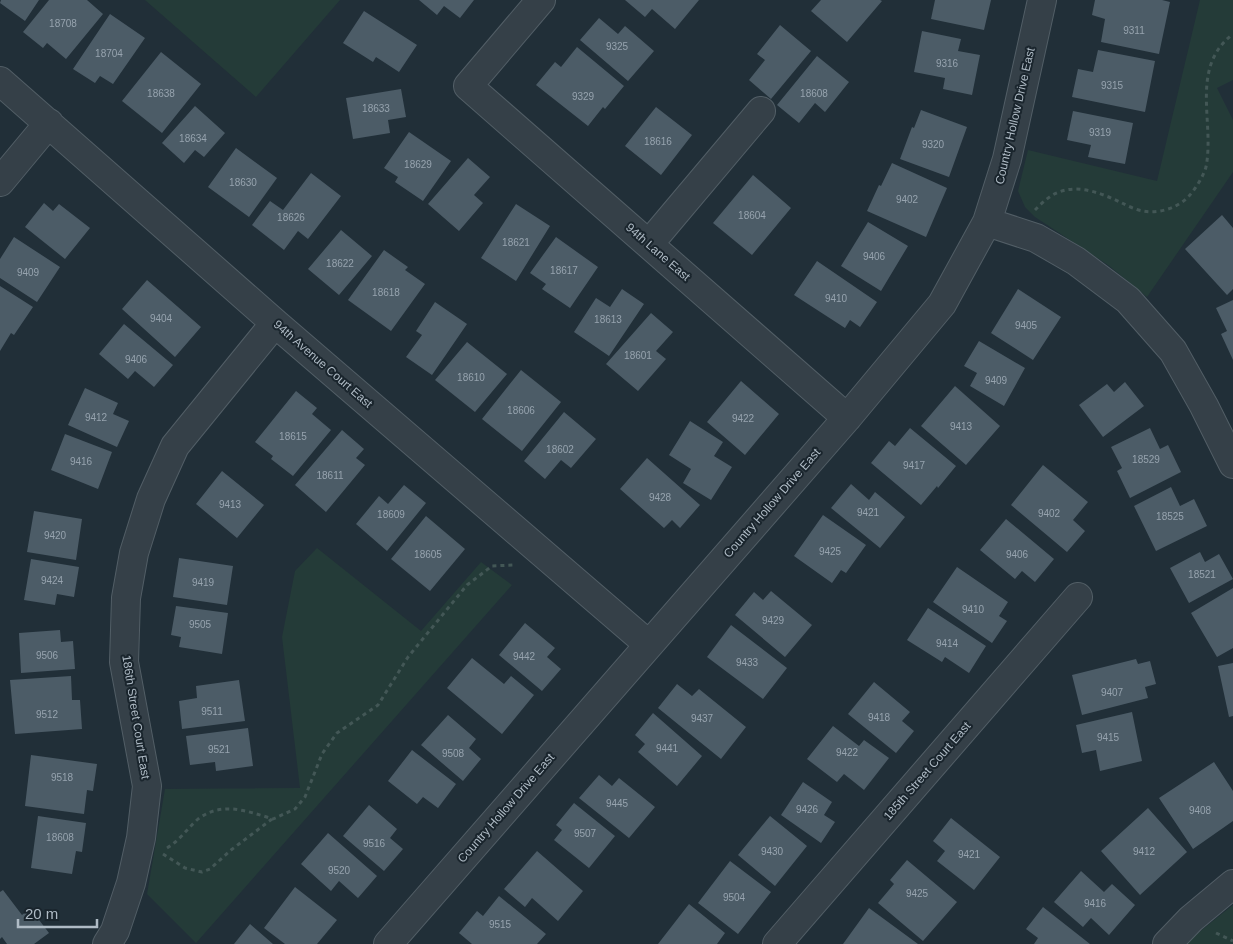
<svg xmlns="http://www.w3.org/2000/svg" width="1233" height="944" viewBox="0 0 1233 944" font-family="Arial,sans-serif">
<rect width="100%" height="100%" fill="#212f38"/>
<path fill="#243b38" d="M145 0H340L256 97Z
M1200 0H1233V80L1217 88 1233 120V172L1147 297 1108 265 1035 217 1025 207 1018 191 1028 150 1157 181Z
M317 548 421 631 481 562 512 585 196 943 147 894 165 789 300 788 282 637 295 571Z
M1233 905V944H1184Z"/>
<path fill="#4c5c67" d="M1 0H39L25 21 0 3Z
M49 0H87L103 14 66 59 47 43 43 48 23 32Z
M419 0H474L460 18 444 6 437 15Z
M625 0H699L675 29 652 9 645 17Z
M821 0H880L882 1 847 42 811 11Z
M935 0H991L984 30 931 19Z
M1095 0H1162L1170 2 1159 54 1101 42 1105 19 1092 15Z
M364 11 417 45 399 72 376 57 373 62 343 43Z
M110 14 145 38 113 84 100 76 95 83 73 69Z
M599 18 618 34 625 26 654 51 628 81 580 40Z
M780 25 811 51 771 99 749 80 765 60 757 54Z
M922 31 961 39 958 51 980 55 972 95 943 89 945 78 914 72Z
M577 47 624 86 605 109 603 107 588 126 536 85 555 62 561 67Z
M1098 50 1155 61 1145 112 1072 97 1078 69 1093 72Z
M161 52 201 84 162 133 122 101Z
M817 56 849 82 825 112 815 103 799 123 777 105Z
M401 89 406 117 388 120 390 133 353 139 346 98Z
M195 106 225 133 204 157 195 150 184 163 162 143Z
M656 107 692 135 661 175 625 146Z
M921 110 967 127 949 177 900 159 912 127 914 128Z
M1073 111 1133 123 1125 164 1088 157 1091 145 1067 140Z
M409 132 451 161 423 201 395 182 398 177 384 168Z
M236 148 277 178 249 217 208 187Z
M468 158 490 177 474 195 483 203 459 231 428 204Z
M892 163 947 188 926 237 867 211 879 185 881 186Z
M311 173 341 196 308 239 298 231 284 250 252 225 270 201 283 210Z
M753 175 791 208 752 255 713 223Z
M44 203 53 211 59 204 90 228 65 259 25 227Z
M516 204 550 226 516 281 481 258Z
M1222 215 1233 228V289L1227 295 1185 249Z
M868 222 908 246 881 291 841 266Z
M341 230 372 256 339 295 308 269Z
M14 237 60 267 37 302 0 278V259Z
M556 237 598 267 570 308 542 289 546 284 530 273Z
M384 250 408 267 405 270 425 284 391 331 348 300Z
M817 261 877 302 860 327 850 320 845 328 794 295Z
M147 280 201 327 175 357 122 309Z
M0 286 33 307 14 335 11 333 0 351Z
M622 289 644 304 609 356 574 332 596 298 610 307Z
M1018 289 1061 317 1033 360 991 333Z
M1233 300V360L1221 334 1227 331 1216 308Z
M435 302 467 324 432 375 406 357 422 335 416 331Z
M651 313 673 332 656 351 666 359 638 391 606 364Z
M124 324 173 365 154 387 135 371 128 379 99 354Z
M979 341 1025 368 1004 406 970 386 977 373 964 366Z
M467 342 507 374 475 412 435 380Z
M521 370 561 402 522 451 482 419Z
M741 381 779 414 745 455 707 422Z
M1125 382 1144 406 1103 437 1079 405 1107 384 1114 392Z
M955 386 1000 426 966 465 921 426Z
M85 388 118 403 113 414 129 421 117 447 68 425Z
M296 391 317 408 312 414 331 430 293 476 271 459 273 456 255 442Z
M564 412 596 439 571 468 561 460 545 479 524 461Z
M690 421 723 442 714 456 732 467 711 500 683 483 691 469 669 455Z
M910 428 956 466 938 488 937 486 921 505 871 463 889 441 895 446Z
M1150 428 1160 449 1168 445 1181 472 1130 498 1117 471 1122 468 1111 447Z
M342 430 364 449 356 458 365 465 326 512 295 485Z
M65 434 112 452 98 489 51 470Z
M647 458 700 505 680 528 672 520 664 528 620 489Z
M1043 465 1088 502 1073 520 1085 531 1067 552 1011 505Z
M222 471 264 505 237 538 196 504Z
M851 484 869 500 875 492 905 517 880 548 831 508Z
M404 485 426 503 387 551 356 524 379 496 388 504Z
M1171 487 1180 506 1194 499 1207 526 1156 551 1134 506Z
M34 511 82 519 76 560 27 552Z
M823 515 866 545 846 573 841 570 832 583 794 556Z
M426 516 465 549 430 591 391 559Z
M1006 519 1054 559 1035 582 1022 571 1015 579 980 550Z
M1200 552 1205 562 1219 554 1233 579 1189 603 1170 568Z
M179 558 233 566 227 605 173 597Z
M31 559 79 567 74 597 57 594 55 605 24 600Z
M957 567 1008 602 999 616 1007 621 992 643 933 602Z
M1233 588V648L1217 657 1191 613Z
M771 591 812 625 785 657 735 615 754 592 763 600Z
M176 606 228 613 222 654 179 647 181 637 171 635Z
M928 608 986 646 969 673 945 657 942 662 907 640Z
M525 623 555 648 547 657 561 669 542 691 499 655Z
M731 625 787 668 763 699 707 657Z
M60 630 61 642 73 641 75 669 21 673 19 633Z
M472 658 504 684 511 676 534 695 502 734 447 688Z
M1136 659 1138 664 1150 661 1156 684 1145 687 1148 698 1082 715 1072 675Z
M1233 663V716L1229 717 1218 666Z
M71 676 72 700H80L82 729 15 734 10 680Z
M239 680 245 721 182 729 179 701 197 698 196 686Z
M874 682 910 712 902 721 914 731 896 753 848 714Z
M677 684 692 696 699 689 746 727 721 759 658 708Z
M1132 712 1142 761 1100 771 1096 750 1082 753 1076 725Z
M653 713 702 756 677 786 638 752 645 744 635 735Z
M448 715 476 739 469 748 481 759 463 781 421 745Z
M833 726 859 746 864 740 889 758 864 790 844 774 837 782 807 759Z
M248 728 253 766 216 771 215 762 190 765 186 736Z
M412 750 456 784 438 808 423 797 417 804 388 781Z
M31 755 97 764 93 791 87 790 84 814 25 806Z
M1214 762 1233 791V821L1193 849 1159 798Z
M599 775 612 786 619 778 655 807 629 838 579 798Z
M803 782 832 802 824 815 835 822 821 843 781 815Z
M574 803 615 836 589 868 554 840 562 830 556 825Z
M369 805 397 829 390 838 403 849 384 871 343 836Z
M1148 808 1187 852 1140 895 1101 851Z
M38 816 86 823 82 852 76 851 72 874 31 868Z
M770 816 807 846 775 886 738 855Z
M951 818 1000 857 974 890 937 861 945 851 933 841Z
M328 833 377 876 358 898 339 881 331 891 301 864Z
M537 851 583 891 558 921 532 898 525 907 504 889Z
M907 860 957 902 923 941 878 903 894 884 890 880Z
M730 861 771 892 738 934 698 903Z
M1081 871 1104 892 1112 884 1135 905 1109 935 1091 918 1083 927 1054 902Z
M295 887 337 920 317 944H285L264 928Z
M3 890 22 915 30 908 49 933 34 944H7L2 937 0 939V892Z
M499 896 546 934 537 944H472L459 933 477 911 483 916Z
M689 904 725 933 717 944H658Z
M1043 907 1090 944H1034L1038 938 1026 929Z
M869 908 918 944H843Z
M250 924 273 944H234Z"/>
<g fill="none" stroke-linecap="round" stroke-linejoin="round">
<defs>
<path id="minor" d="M541 0 468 86 847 418
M0 81 275 323 648 644
M0 182 49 123
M987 222 1036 238 1076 261 1128 300 1173 351 1204 406 1233 464
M649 244 761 111
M107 944 115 931 131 883 141 838 147 786 124 662 126 598 134 553 151 499 175 446 275 323
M388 944 847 418 942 304 987 222 1007 159 1042 0
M777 944 1078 597
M1167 944 1191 919 1233 884"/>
</defs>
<use href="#minor" stroke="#525e66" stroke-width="30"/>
<path stroke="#435756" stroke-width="3" stroke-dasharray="4 4" stroke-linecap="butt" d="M1035 210C1042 203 1050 195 1059 192 1080 184 1103 194 1122 203 1128 206 1136 210 1143 211 1159 214 1178 208 1189 196 1196 188 1203 177 1206 167 1215 122 1189 68 1233 34
M167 848C179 841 187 829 198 819 222 801 247 811 273 819L295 809 305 797 322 754 337 733 378 705 408 657 467 585 492 566 513 565
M163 854 185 868 202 872 210 869 231 850 272 819
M1216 933 1233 941"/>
<use href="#minor" stroke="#354048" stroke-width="28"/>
</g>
<g text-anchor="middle" stroke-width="4" stroke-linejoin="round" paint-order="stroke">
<g font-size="10" fill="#96a3ae">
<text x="63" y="27">18708</text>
<text x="1134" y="34">9311</text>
<text x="617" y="50">9325</text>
<text x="109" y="57">18704</text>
<text x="947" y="67">9316</text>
<text x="1112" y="89">9315</text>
<text x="161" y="97">18638</text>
<text x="814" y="97">18608</text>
<text x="583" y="100">9329</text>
<text x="376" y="112">18633</text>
<text x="1100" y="136">9319</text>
<text x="193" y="142">18634</text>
<text x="658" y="145">18616</text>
<text x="933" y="148">9320</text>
<text x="418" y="168">18629</text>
<text x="243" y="186">18630</text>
<text x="907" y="203">9402</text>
<text x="752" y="219">18604</text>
<text x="291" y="221">18626</text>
<text x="516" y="246">18621</text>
<text x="874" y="260">9406</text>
<text x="340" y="267">18622</text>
<text x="564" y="274">18617</text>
<text x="28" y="276">9409</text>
<text x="386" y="296">18618</text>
<text x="836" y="302">9410</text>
<text x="161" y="322">9404</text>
<text x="608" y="323">18613</text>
<text x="1026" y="329">9405</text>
<text x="638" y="359">18601</text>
<text x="136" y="363">9406</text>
<text x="471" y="381">18610</text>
<text x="996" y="384">9409</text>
<text x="521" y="414">18606</text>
<text x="96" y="421">9412</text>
<text x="743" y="422">9422</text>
<text x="961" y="430">9413</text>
<text x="293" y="440">18615</text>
<text x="560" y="453">18602</text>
<text x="1146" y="463">18529</text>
<text x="81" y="465">9416</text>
<text x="914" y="469">9417</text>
<text x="330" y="479">18611</text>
<text x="660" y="501">9428</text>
<text x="230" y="508">9413</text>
<text x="868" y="516">9421</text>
<text x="1049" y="517">9402</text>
<text x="391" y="518">18609</text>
<text x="1170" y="520">18525</text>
<text x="55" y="539">9420</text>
<text x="830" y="555">9425</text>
<text x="428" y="558">18605</text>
<text x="1017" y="558">9406</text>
<text x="1202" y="578">18521</text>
<text x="52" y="584">9424</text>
<text x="203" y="586">9419</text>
<text x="973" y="613">9410</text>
<text x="773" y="624">9429</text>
<text x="200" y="628">9505</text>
<text x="947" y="647">9414</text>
<text x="47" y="659">9506</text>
<text x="524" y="660">9442</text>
<text x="747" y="666">9433</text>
<text x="1112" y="696">9407</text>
<text x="212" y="715">9511</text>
<text x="47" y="718">9512</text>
<text x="879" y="721">9418</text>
<text x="702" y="722">9437</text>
<text x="1108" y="741">9415</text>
<text x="667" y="752">9441</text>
<text x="219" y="753">9521</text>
<text x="847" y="756">9422</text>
<text x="453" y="757">9508</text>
<text x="62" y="781">9518</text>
<text x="617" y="807">9445</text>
<text x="807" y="813">9426</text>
<text x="1200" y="814">9408</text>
<text x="585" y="837">9507</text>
<text x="60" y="841">18608</text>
<text x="374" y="847">9516</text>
<text x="772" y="855">9430</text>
<text x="1144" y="855">9412</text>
<text x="969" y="858">9421</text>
<text x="339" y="874">9520</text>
<text x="917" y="897">9425</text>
<text x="734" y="901">9504</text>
<text x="1095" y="907">9416</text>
<text x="500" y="928">9515</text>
</g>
<g font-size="12" fill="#afbbc5" stroke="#1a252d">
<text transform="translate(1015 116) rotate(-77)" y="4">Country Hollow Drive East</text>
<text transform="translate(658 252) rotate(41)" y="4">94th Lane East</text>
<text transform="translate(323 364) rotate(41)" y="4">94th Avenue Court East</text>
<text transform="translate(772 503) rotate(-49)" y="4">Country Hollow Drive East</text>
<text transform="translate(136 717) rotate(81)" y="4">186th Street Court East</text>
<text transform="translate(927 771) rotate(-49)" y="4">185th Street Court East</text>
<text transform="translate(506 808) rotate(-49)" y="4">Country Hollow Drive East</text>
</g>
</g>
<path d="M18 919v8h79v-8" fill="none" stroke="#afbbc5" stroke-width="2.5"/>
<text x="25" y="919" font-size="15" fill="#afbbc5" stroke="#1a252d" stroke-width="4" paint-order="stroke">20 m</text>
</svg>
